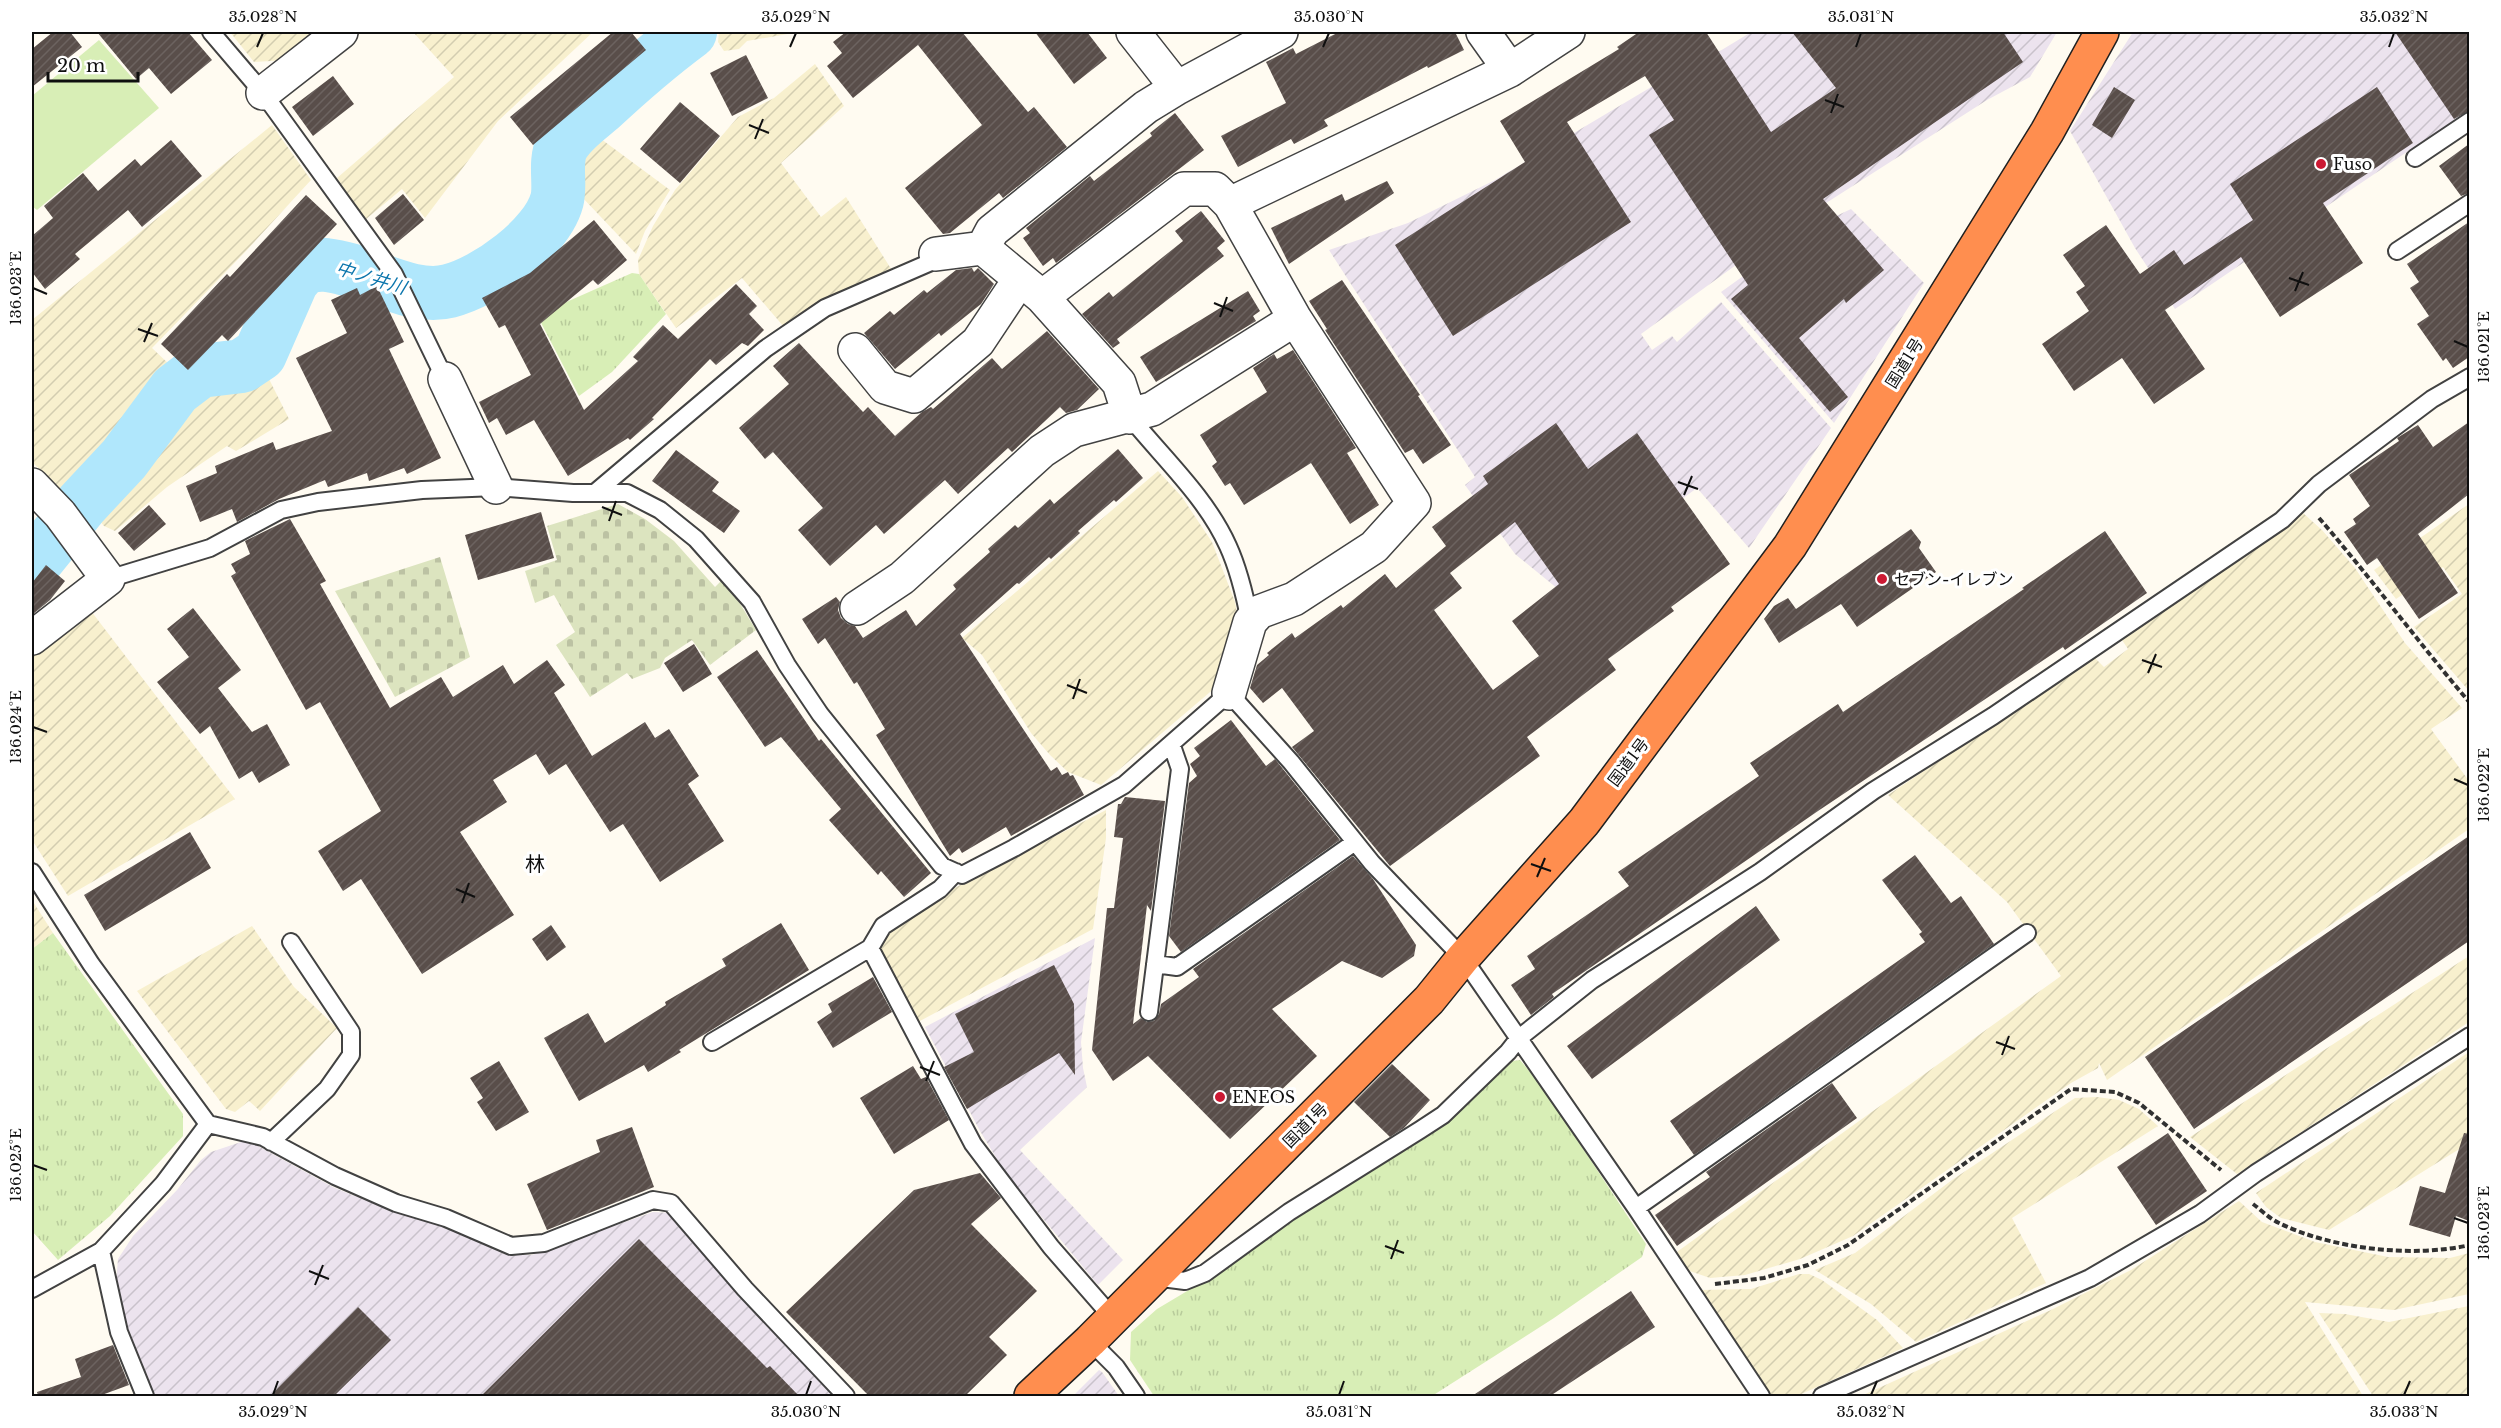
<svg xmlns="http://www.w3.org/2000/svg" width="2501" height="1428" viewBox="0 0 2501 1428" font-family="'Libre Baskerville','Noto Sans JP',serif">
<defs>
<pattern id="industrial-furrows" width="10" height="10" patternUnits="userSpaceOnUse" patternTransform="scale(1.5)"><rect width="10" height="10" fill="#ece3ee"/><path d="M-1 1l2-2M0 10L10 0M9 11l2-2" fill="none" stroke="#c9c2cb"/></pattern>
<pattern id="farmland-furrows" width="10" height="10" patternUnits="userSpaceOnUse" patternTransform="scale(1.5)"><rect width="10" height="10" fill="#f8f0ce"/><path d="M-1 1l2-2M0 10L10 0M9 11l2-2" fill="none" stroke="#d3cdb0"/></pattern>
<pattern id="grass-tufts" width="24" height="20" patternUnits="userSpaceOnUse" patternTransform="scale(1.5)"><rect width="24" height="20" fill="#d8eeb6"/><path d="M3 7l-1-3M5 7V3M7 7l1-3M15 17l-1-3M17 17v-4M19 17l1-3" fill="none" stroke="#b8cb9b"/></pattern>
<pattern id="cemetery-stones" width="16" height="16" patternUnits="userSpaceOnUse" patternTransform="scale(1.5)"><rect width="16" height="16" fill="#dce4bf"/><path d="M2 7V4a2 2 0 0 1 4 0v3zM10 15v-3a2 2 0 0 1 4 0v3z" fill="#bcc2a3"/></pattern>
<pattern id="building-hatch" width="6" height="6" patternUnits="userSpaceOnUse" patternTransform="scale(1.5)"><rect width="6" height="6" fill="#594e4a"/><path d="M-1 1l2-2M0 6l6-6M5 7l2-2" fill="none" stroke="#6c6360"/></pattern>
</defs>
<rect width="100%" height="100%" fill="#fffbf1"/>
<path fill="url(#industrial-furrows)" d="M1746 32H2057L2030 77 1987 100 1823 205 1820 204 1641 334 1652 350 1672 336 1677 342 1721 302 1831 428 1749 548 1697 488 1558 589 1515 554 1465 485 1475 477 1329 250 1408 223 1495 180 1668 77 1689 60 1720 51 1748 34Z
M2133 32H2469V110L2175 309 2135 248 2070 131Z
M1851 209 1924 283 1834 423 1721 292 1824 218 1830 219Z
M1095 938 1081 1042 1083 1068 1087 1087 1020 1150 1123 1260 1098 1285 1006 1174 980 1131 925 1027Z
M247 1140 333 1187 352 1195 455 1228 504 1254 532 1255 653 1212 672 1213 835 1396H155L126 1323 116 1283 118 1259 133 1236 177 1190 201 1160 211 1152Z
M1099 1370 1102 1372 1119 1396H1073Z"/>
<path fill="url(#farmland-furrows)" d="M230 32H322L287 60 254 62Z
M413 32H593L498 121 425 218 402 189 365 220 337 178 454 77Z
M719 32H799L747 41 739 49 724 51 718 42Z
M815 64 844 106 781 163 821 217 846 197 893 272 821 303 800 314 784 327 742 278 676 328 639 274 638 260 653 226 675 190 738 117 774 98Z
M272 125 311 180 247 250 152 348 171 366 108 448 81 477 61 490 32 462V320Z
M597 136 670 190 645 231 636 254 581 196 576 177 581 157 589 144Z
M261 363 289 419 236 451 227 446 167 487 115 531 104 526 89 508 126 471 177 401 204 379 246 374Z
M1158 471 1182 497 1212 542 1235 602 1237 613 1216 687 1101 785 1068 772 1050 755 1031 733 982 655 962 638Z
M2469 504V691L2414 627 2462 594 2443 567 2396 599 2374 570Z
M2303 513 2322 530 2355 568 2405 643 2462 708 2431 729 2469 781V829L2107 1080 2099 1063 2098 1068 2071 1083 1853 1236 1800 1259 1745 1275 1710 1278 1684 1269 1674 1254 2061 976 2007 902 1888 795 2094 657 2104 667 2128 649 2122 640Z
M91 611 235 799 68 896 32 840V655Z
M1106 810V838L1093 929 918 1022 877 951 884 935 939 896Z
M32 900 53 933 32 949Z
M252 926 294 987 337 1028 260 1111 249 1101 235 1112 226 1109 137 991Z
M2469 956V1022L2237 1174 2190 1137Z
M2469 1052V1143L2329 1230 2281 1218 2266 1207 2256 1193Z
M2097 1097 2119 1100 2139 1109 2158 1126 2012 1218 2046 1283 1916 1342 1871 1304 1815 1270 1855 1253 1952 1180 2075 1098Z
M2239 1201 2262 1222 2315 1242 2388 1257 2450 1258 2469 1253V1294L2394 1310 2305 1302 2363 1396H1861L2051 1310 2131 1270Z
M1799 1274H1809L1822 1280 1877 1320 1903 1348 1797 1396H1771L1700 1290 1751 1289Z
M2469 1306V1396H2373L2319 1313 2345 1314 2389 1322Z"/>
<path fill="url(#grass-tufts)" d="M632 273 639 274 666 314 612 372 579 396 537 315Z
M53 933 183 1114V1136L110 1216 58 1260 32 1231V949Z
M1520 1060 1543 1088 1646 1244 1642 1257 1554 1318 1432 1396H1154L1130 1360 1131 1332 1157 1309 1204 1281 1271 1233 1462 1108 1512 1061Z"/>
<path fill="url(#cemetery-stones)" d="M618 504 645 519 674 541 715 587 721 581 739 602 756 630 710 665 692 640 665 658 660 668 632 679 627 673 590 697 556 645 575 632 554 595 535 603 525 571 557 560 547 526Z
M440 557 470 657 395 697 335 591Z"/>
<path fill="#d8eeb6" d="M99 40 159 108 37 210 32 206V96Z"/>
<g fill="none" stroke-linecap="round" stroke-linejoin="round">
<path stroke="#b0e7fc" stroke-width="54" d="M32 566 82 504 124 459 175 390 200 371 242 366 260 354 292 281 304 267C311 266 319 264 326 265 366 269 410 301 449 291 486 282 547 238 557 200 561 184 554 162 562 146 570 131 587 119 600 108 629 81 659 55 690 32"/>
</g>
<path fill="url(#building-hatch)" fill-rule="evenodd" d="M53 32H70L82 47 32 87V49Z
M97 32H188L212 60 171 94 149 68 136 79Z
M613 32H631L646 50 533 145 510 117Z
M846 32H962L1028 112 1034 107 1067 147 1003 198 999 193 950 233 943 234 905 188 982 125 918 45 853 98 827 66 842 53 833 42Z
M1035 32H1087L1107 58 1074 84Z
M1339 32H1455L1464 50 1428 68 1427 66 1324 120 1328 126 1294 144 1291 139 1238 167 1221 136 1286 103 1266 62 1293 48 1296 54Z
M1639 32H1706L1771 132 1836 88 1792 32H2003L2023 62 1823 199 1884 270 1846 303 1844 299 1799 338 1848 397 1830 412 1731 299 1748 285 1649 135 1674 120 1645 76 1567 122 1631 222 1453 336 1395 245 1525 162 1500 121 1619 49 1617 47Z
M2395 32H2469V111L2454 119Z
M746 55 768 98 732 116 710 73Z
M333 76 354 104 313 136 292 107Z
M2114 87 2135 100 2112 138 2092 125Z
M2377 87 2413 143 2323 203 2363 263 2280 317 2241 257 2165 310 2205 369 2154 404 2122 358 2074 391 2042 344 2089 311 2076 292 2085 286 2063 255 2106 225 2140 274 2174 250 2184 265 2253 220 2230 184Z
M680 102 720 136 680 183 640 149Z
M1175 113 1204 150 1056 263 1053 258 1043 266 1023 238 1030 233 1026 228 1090 176 1094 181 1152 136 1150 133Z
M171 140 202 176 142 227 128 210 75 254 80 259 45 289 32 272V236L53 218 44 206 83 173 98 191 135 159 141 166Z
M2469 144V193L2461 196 2439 166Z
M1387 181 1394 193 1289 264 1271 228 1342 194 1345 201Z
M403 194 424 220 394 245 375 218Z
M306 195 337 224 228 341 222 335 188 370 161 344 227 274 230 277Z
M1201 211 1225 241 1217 248 1224 256 1117 339 1120 343 1113 348 1082 314 1109 292 1113 297 1183 241 1175 231Z
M594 220 627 260 598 285 593 280 540 324 584 410 638 361 633 357 663 325 678 339 736 284 757 306 749 314 764 330 748 346 742 343 716 365 710 359 652 418 654 419 630 440 628 438 568 476 534 420 506 435 497 418 489 423 479 402 531 375 505 325 499 328 482 298 530 273Z
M2469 222V357L2453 368 2446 358 2443 361 2417 324 2429 316 2410 288 2419 282 2407 264Z
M972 268 974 272 978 268 994 284 981 304 941 336 939 333 895 369 864 333 890 311 894 315 924 290 927 293 956 270Z
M1342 280 1420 395 1418 396 1451 445 1423 464 1413 449 1405 453 1325 330 1327 329 1309 301Z
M377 286 404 342 389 349 441 458 407 474 404 468 369 481 367 473 328 487 325 480 279 499 237 522 232 509 200 522 186 486 217 473 215 466 273 442 276 450 332 431 296 358 347 333 331 300 357 288 360 295Z
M1248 291 1260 311 1253 316 1256 321 1156 382 1140 357Z
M1047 331 1099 389 1077 410 1066 413 1060 407 1012 452 1008 448 958 494 945 480 884 534 876 525 830 566 798 530 823 508 773 452 765 459 739 428 789 384 773 366 799 343 863 412 868 407 895 436 922 412 931 407 933 409 992 358 1002 369Z
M1293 350 1356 448 1347 453 1379 505 1350 524 1311 463 1244 505 1230 483 1225 486 1212 466 1217 462 1200 435 1267 392 1253 368 1274 354 1277 359Z
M2469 422V494L2418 534 2458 593 2419 619 2377 558 2367 565 2344 532 2356 524 2353 519 2370 506 2349 475 2399 441 2397 438 2418 425 2433 447Z
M1556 423 1588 469 1637 433 1730 564 1671 607 1674 611 1608 659 1616 670 1527 737 1540 756 1390 866 1292 747 1314 731 1282 688 1263 703 1250 688 1257 665 1269 655 1267 653 1292 633 1295 638 1341 605 1343 608 1385 574 1396 588 1446 546 1432 527 1488 484 1483 476ZM1515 522 1559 584 1512 621 1539 656 1493 690 1434 610 1462 588 1450 573Z
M1118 449 1143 478 1116 502 1114 500 1078 531 1080 533 1051 559 1049 557 1019 584 1017 583 960 634 1051 771 1057 767 1062 775 1068 772 1070 776 1073 775 1084 795 1011 836 1006 827 962 853 959 848 950 856 876 735 885 729 857 682 854 684 825 638 818 644 802 619 836 597 840 602 838 610 841 618 848 624 855 626 863 638 906 610 916 626 956 589 953 585 990 552 988 549 1015 525 1018 528 1050 499 1054 504Z
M676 450 719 482 712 491 740 511 724 533 652 481Z
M149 505 166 524 134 551 118 533Z
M541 512 554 558 478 580 465 535Z
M290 519 326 581 320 584 390 708 441 677 453 697 503 665 514 684 547 660 565 685 554 693 592 756 645 722 655 738 669 729 699 776 688 784 724 841 660 882 623 824 610 832 566 764 549 775 536 754 493 780 507 802 460 832 514 915 422 974 361 879 343 891 318 851 381 811 320 702 306 710 231 576 236 573 231 564 250 554 245 541Z
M1911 529 1921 542 1919 548 1936 572 1857 627 1841 604 1779 643 1764 619 1774 606 1788 598 1796 609Z
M2105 531 2147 593 2065 650 2063 647 1818 811 1552 994 1554 997 1531 1015 1511 985 1535 969 1527 956 1629 886 1618 872 1759 776 1750 763 1838 704 1843 712 2024 589 2022 588Z
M46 565 65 581 50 600 32 615V583Z
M193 608 241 670 218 688 252 732 267 724 290 765 259 783 252 771 239 779 210 726 200 734 157 682 189 657 167 629Z
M694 644 712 674 683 692 664 663Z
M757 650 819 741 821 739 931 873 904 897 881 871 878 875 829 820 841 809 781 737 765 747 717 677Z
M1231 720 1266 766 1275 759 1340 840 1181 952 1169 936 1189 783 1197 776 1190 764 1200 756 1194 748Z
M1125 797 1165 801 1151 911 1147 905 1133 1024 1141 1018 1147 1022 1154 1021 1159 1014 1161 1004 1199 977 1193 969 1353 856 1373 879 1416 945 1414 956 1382 978 1342 961 1272 1009 1317 1056 1230 1139 1148 1056 1113 1081 1092 1050 1107 908H1114L1123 838 1114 837 1118 804H1121Z
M190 832 211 868 105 931 84 895Z
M2469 836V941L2194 1129 2145 1057Z
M1915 855 1951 903 1961 896 1994 944 1694 1155 1670 1121 1925 942 1919 934 1922 932 1882 880Z
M1756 906 1780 940 1592 1079 1567 1046Z
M781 923 809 970 679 1050 681 1052 648 1072 644 1065 579 1101 544 1038 588 1013 605 1043 666 1005 665 1002 726 966 722 959Z
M551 925 566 947 547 961 532 939Z
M1054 965 1074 1004 1075 1075 1059 1053 967 1109 944 1067 974 1052 955 1014Z
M873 977 892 1012 833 1048 817 1022 832 1012 828 1004Z
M499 1061 529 1112 496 1131 477 1102 483 1098 470 1078Z
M1392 1064 1430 1100 1404 1128 1390 1137 1354 1102Z
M913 1066 921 1079 926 1077 949 1120 894 1154 860 1098Z
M1832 1083 1857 1118 1677 1246 1655 1215 1710 1177 1706 1172Z
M632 1127 654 1187 547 1230 527 1184 600 1152 596 1140Z
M2168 1133 2207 1191 2156 1225 2117 1167Z
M2464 1133 2469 1134V1221L2456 1216 2450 1237 2409 1225 2420 1186 2445 1193Z
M980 1173 1001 1198 971 1224 1037 1291 989 1337 1007 1355 965 1396H869L786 1312 914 1190Z
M639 1239 767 1368 770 1366 799 1396H481Z
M1631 1291 1655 1327 1550 1396H1472Z
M358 1307 391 1340 334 1396H270Z
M113 1345 129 1385 99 1396H38L37 1392 81 1377 75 1359Z"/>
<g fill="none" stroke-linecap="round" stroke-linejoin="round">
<defs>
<path id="lane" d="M211 32 263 93 394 274 445 379
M2415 158 2470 121
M2397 251 2470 203
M1130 417C1163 458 1206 497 1228 546 1239 570 1245 596 1250 622
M597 491 765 349 825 308 931 262 936 254
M108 579 210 548 281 510 318 502 422 490 496 487 573 493H627L660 510 696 539 752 602 787 665 820 714 942 866 962 875 1014 848 1124 785 1229 693 1291 762 1372 863 1463 958 1636 1208 1761 1396
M32 872 91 964 208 1124 163 1184 101 1251 32 1289
M870 948 973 1144 1051 1247 1113 1318
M1155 964 1177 967 1355 842
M1149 1012 1180 769 1172 746
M712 1042 870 948 883 926 940 889 956 872
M208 1124 263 1137 335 1176 396 1203 446 1218 511 1246 544 1243 653 1200 671 1203 745 1289 846 1396
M271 1142 327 1089 351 1055V1032L291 942
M1636 1208 2027 933
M101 1251 119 1332 145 1396
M1154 1277 1185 1281 1205 1273 1289 1212 1420 1130 1443 1115 1508 1052 1519 1038 1592 980 1760 872 1873 791 1993 716 2282 520 2319 484 2432 399 2470 377
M1090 1341 1116 1367 1136 1396
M1822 1396 2090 1278 2200 1214 2256 1173 2470 1036"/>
<path id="street" d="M1133 32 1177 88 1281 32
M1483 32 1510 70
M263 93 341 32
M1230 204 1510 70 1568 32
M983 248 992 231 1146 107 1177 88
M936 254 983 248 1042 297 1119 383 1130 417
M1042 297 1184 189H1215L1230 204 1295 319 1414 503 1374 547 1294 599 1259 612 1250 622 1229 693
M855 350 885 387 914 396 978 342 1020 279
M445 379 496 487
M32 485 60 514 108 579 32 638
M857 608 902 578 1042 451 1074 430 1152 409 1295 319"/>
<path id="highway" d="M1031 1396 1090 1341 1429 1000 1463 958 1584 822 1790 546 2047 132 2102 32"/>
</defs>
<use href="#lane" stroke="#424242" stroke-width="20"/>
<use href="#street" stroke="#424242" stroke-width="36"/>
<use href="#highway" stroke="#202020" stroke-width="36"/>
<path stroke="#313131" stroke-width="4" stroke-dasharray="6 3" stroke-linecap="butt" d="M2319 518C2371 578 2418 642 2470 703
M2253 1204C2261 1210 2270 1219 2279 1223 2332 1249 2412 1258 2470 1245
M1715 1284 1764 1278 1808 1265 1848 1245 2071 1089 2115 1092 2139 1103 2221 1170"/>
<use href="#lane" stroke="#fff" stroke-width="16"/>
<use href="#street" stroke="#fff" stroke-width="33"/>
<use href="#highway" stroke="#ff8e4f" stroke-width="33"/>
</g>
<path fill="none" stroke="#0f0f0f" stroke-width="2" d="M257 47 263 33M790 47 796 33M1323 47 1329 33M1856 47 1861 33M2389 47 2394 33M1825 100 1844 107M1831 113 1838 94M749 125 769 133M755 139 763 119M2289 278 2309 285M33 288 47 294M2295 291 2303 272M1214 303 1233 311M1220 317 1227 297M138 329 158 336M2454 341 2468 347M144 342 152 323M1678 482 1698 489M1684 495 1692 476M602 507 622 515M609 521 616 501M2142 660 2162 667M2148 673 2156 654M1067 685 1087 693M1073 699 1080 679M33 727 47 732M2454 779 2468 785M1531 864 1551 871M1537 877 1545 858M456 889 475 897M462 903 469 883M1996 1042 2015 1049M2002 1055 2009 1036M920 1067 940 1075M926 1081 934 1061M33 1165 47 1170M2454 1218 2468 1223M1385 1246 1404 1253M1391 1259 1398 1240M309 1271 329 1279M315 1285 323 1265M273 1395 278 1381M806 1395 811 1381M1339 1395 1344 1381M1871 1395 1877 1381M2404 1395 2410 1381"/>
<g fill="#cc1933" stroke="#fff" stroke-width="2">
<circle cx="2321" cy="164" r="6"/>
<circle cx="1882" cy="579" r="6"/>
<circle cx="1220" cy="1097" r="6"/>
</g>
<g text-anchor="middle" stroke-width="6" stroke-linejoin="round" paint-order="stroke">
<g font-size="16" fill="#0f0f0f" stroke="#fff" text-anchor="start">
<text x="2333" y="170">Fuso</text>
<text x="1894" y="585">セブン-イレブン</text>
<text x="1232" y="1103">ENEOS</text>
</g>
<g font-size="16" fill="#0f0f0f" stroke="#fff">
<text transform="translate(1904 363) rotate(-58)" y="6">国道1号</text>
<text transform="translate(1628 762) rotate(-53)" y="6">国道1号</text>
<text transform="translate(1305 1125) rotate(-45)" y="6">国道1号</text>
</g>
<g font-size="18" font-style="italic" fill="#0c76ad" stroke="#fff">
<text transform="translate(371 278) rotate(17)" y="6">中ノ井川</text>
</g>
<g font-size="20" fill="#0f0f0f" stroke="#fff">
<text x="535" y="871">林</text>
</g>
</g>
<rect width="2501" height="1428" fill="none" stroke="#ffffff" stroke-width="66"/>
<path d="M48 72v9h90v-9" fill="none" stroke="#0f0f0f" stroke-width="3"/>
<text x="57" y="72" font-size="18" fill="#0f0f0f" stroke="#ffffff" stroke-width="4.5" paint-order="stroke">20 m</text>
<rect x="33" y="33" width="2435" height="1362" fill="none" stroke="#0f0f0f" stroke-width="2"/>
<g font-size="15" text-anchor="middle" fill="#0f0f0f">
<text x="263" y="22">35.028°N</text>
<text x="796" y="22">35.029°N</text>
<text x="1329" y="22">35.030°N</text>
<text x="1861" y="22">35.031°N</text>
<text x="2394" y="22">35.032°N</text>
<text transform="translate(16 288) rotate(-90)" y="5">136.023°E</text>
<text transform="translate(2484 347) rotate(-90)" y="5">136.021°E</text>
<text transform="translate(16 727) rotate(-90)" y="5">136.024°E</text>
<text transform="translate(2484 785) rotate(-90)" y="5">136.022°E</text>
<text transform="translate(16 1165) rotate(-90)" y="5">136.025°E</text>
<text transform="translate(2484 1223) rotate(-90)" y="5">136.023°E</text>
<text x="273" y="1417">35.029°N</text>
<text x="806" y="1417">35.030°N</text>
<text x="1339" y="1417">35.031°N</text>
<text x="1871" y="1417">35.032°N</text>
<text x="2404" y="1417">35.033°N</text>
</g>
</svg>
